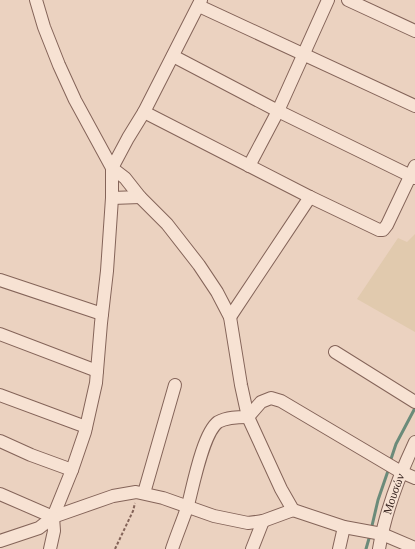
<svg xmlns="http://www.w3.org/2000/svg" width="415" height="549" viewBox="0 0 415 549" font-family="Lora,serif">
<rect width="100%" height="100%" fill="#ebd2c0"/>
<path fill="#e1caae" d="M415 234V332L357 299 398 238 407 242Z"/>
<g fill="none" stroke-linecap="round" stroke-linejoin="round">
<path stroke="#6b8b7a" stroke-width="3" d="M390 462 396 444 415 408
M371 530 378 500 389 468
M366 549 370 535"/>
<defs>
<g id="minor">
<path d="M36 0 44 27 59 65 75 100 112 168 125 178 140 197 167 224 199 265 217 292 230 317 241 385 248 417 281 489 293 510 344 527 382 534 415 548"/>
<path d="M348 0 415 31"/>
<path d="M199 6 415 106"/>
<path d="M173 56 278 111 415 178"/>
<path d="M144 112 310 197 379 230H383L387 225 415 166"/>
<path d="M249 166 278 111 328 0"/>
<path d="M112 198 140 197"/>
<path d="M0 280 102 314"/>
<path d="M230 317 310 197"/>
<path d="M0 334 97 371"/>
<path d="M335 352 415 402"/>
<path d="M0 395 86 427"/>
<path d="M0 441 31 455 72 470"/>
<path d="M144 493 175 385"/>
<path d="M0 494 53 517 72 470 85 432 96 383 101 323 107 271 112 198V168L128 138 144 112 201 0"/>
<path d="M0 541 39 528 53 517 113 496 136 492 163 498 214 516 248 523 263 521 293 510"/>
<path d="M50 549 54 531 53 517"/>
<path d="M172 549C177 534 183 520 188 505 193 486 203 433 218 422 227 417 238 417 248 417L261 402 271 398 281 401 401 472 415 478"/>
<path d="M252 549 263 521"/>
<path d="M339 549 344 527"/>
<path id="s1" d="M379 549C385 512 399 476 415 442"/>
</g>
</defs>
<use href="#minor" stroke="#846459" stroke-width="14"/>
<path stroke="#846459" stroke-width="2" stroke-dasharray="3 2" stroke-linecap="butt" d="M115 549 133 511 135 503"/>
<use href="#minor" stroke="#f7e2d3" stroke-width="12"/>
</g>
<g text-anchor="middle" stroke-width="3.5" stroke-linejoin="round" paint-order="stroke">
<g font-size="12" fill="#34211d" stroke="#f3dfcf">
<text dy="4" stroke="none"><textPath href="#s1" startOffset="57">Μουσών</textPath></text>
</g>
</g>
</svg>
